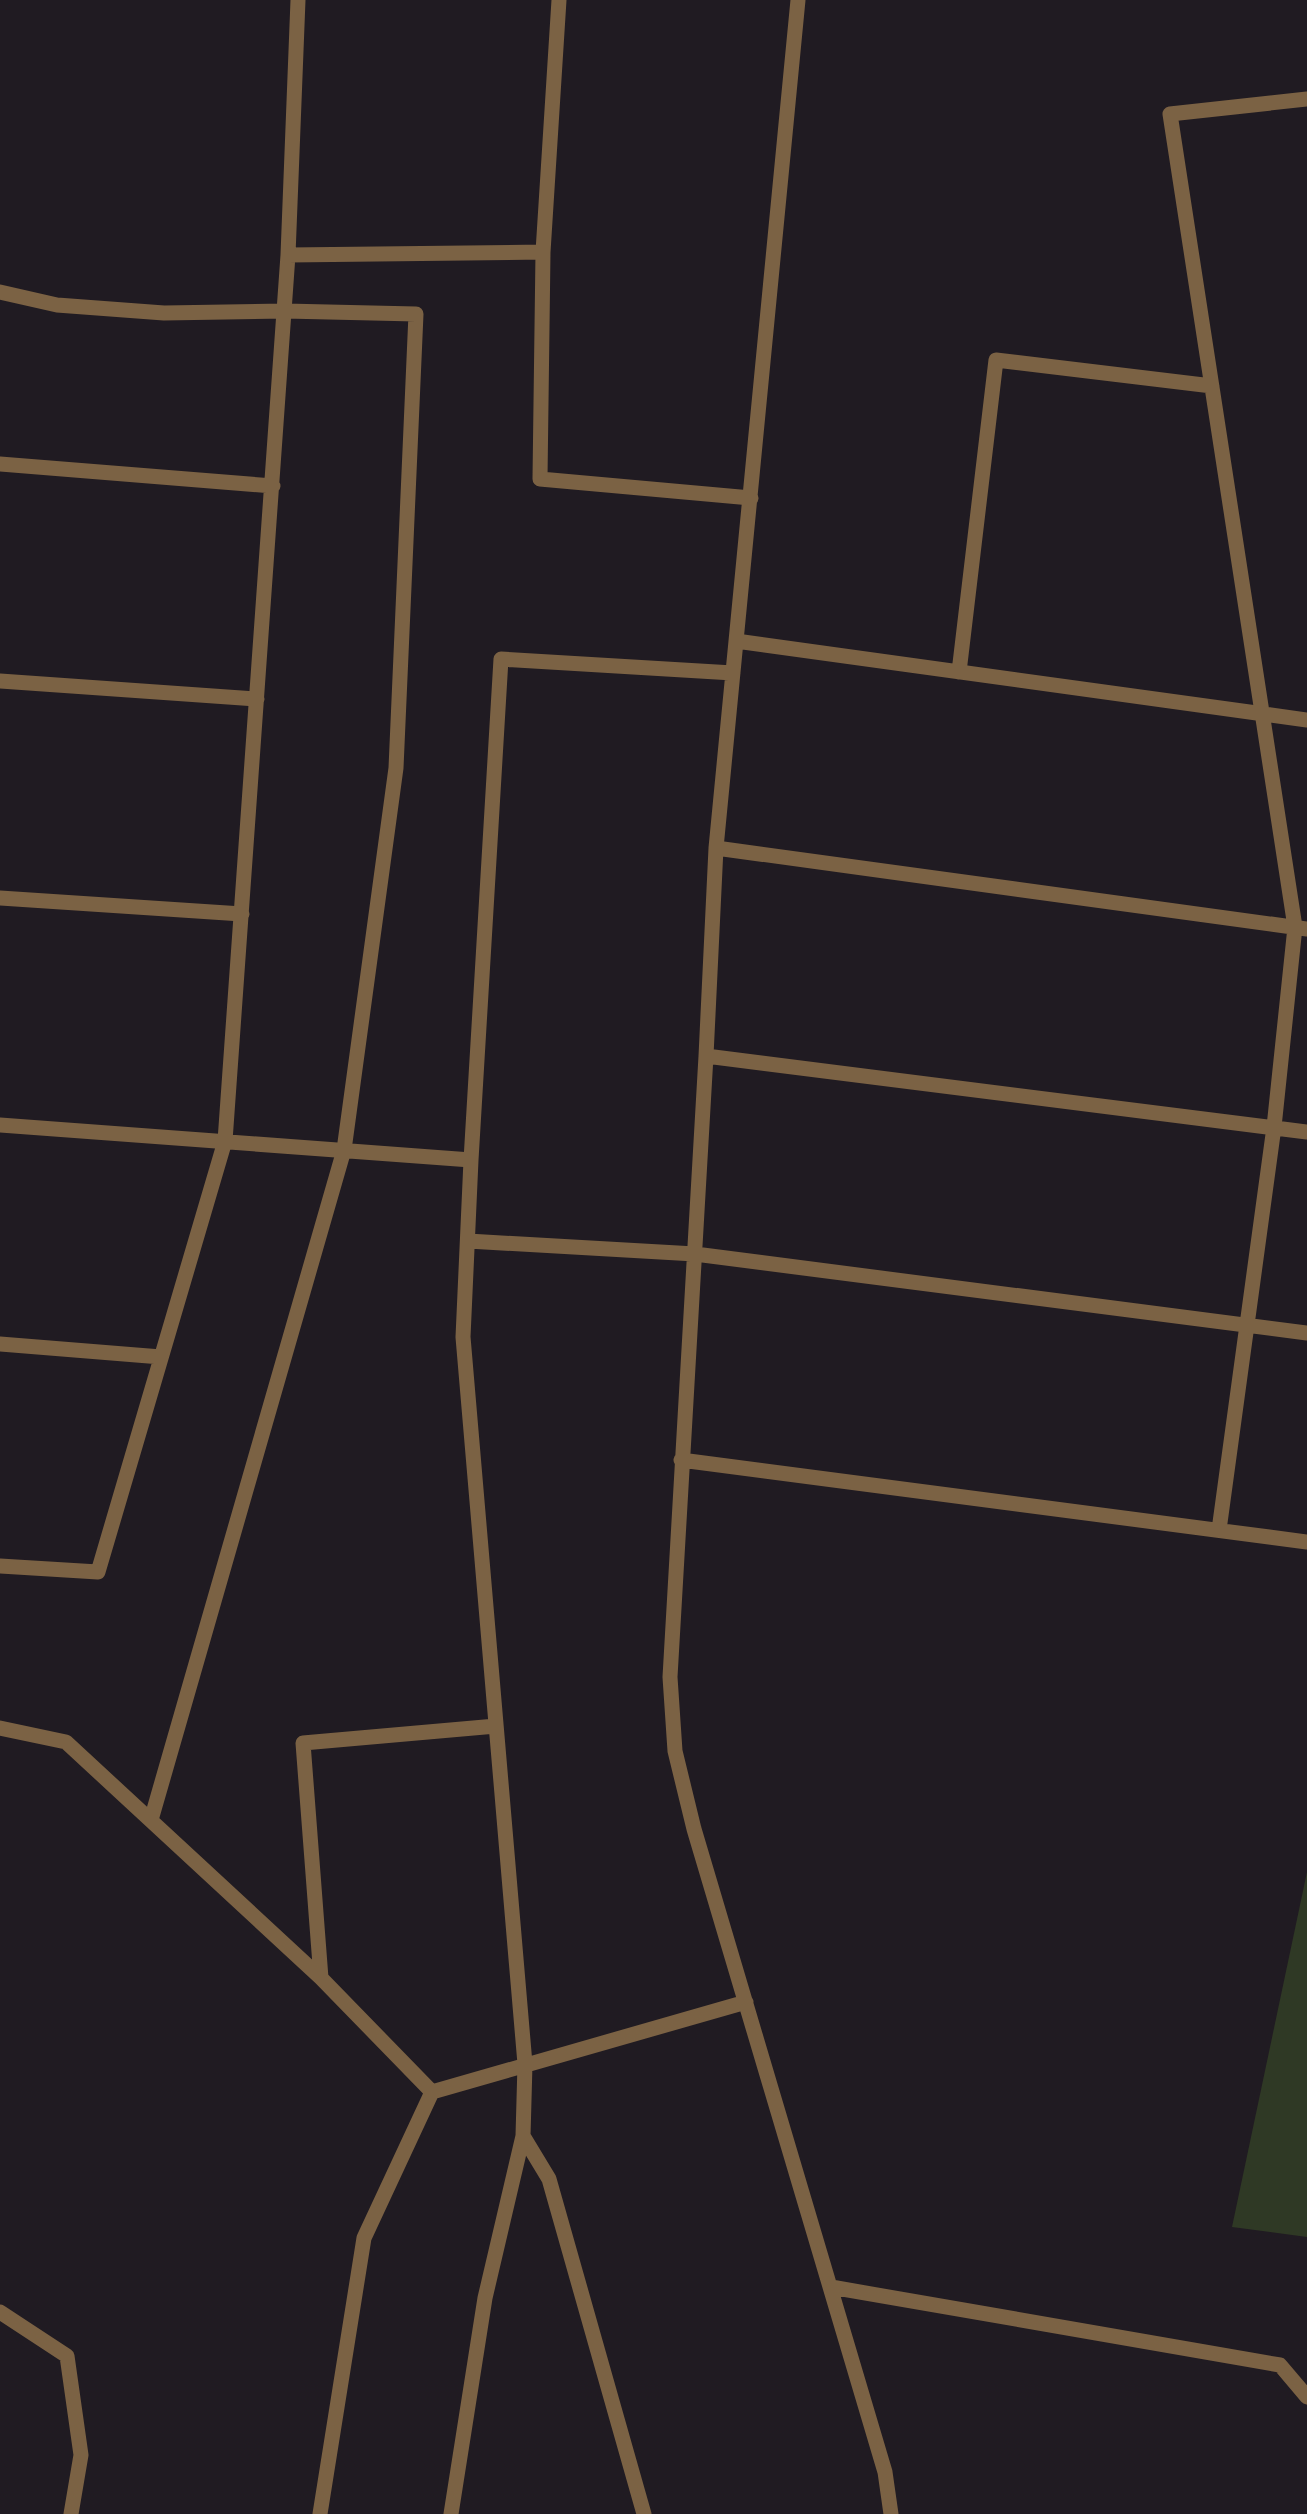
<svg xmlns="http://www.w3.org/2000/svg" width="1307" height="2514" viewBox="0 0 1307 2514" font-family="'Asap Condensed',sans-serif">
<rect width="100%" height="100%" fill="#201b22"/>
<path fill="#2f3925" d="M1307 1872V2237L1232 2227Z"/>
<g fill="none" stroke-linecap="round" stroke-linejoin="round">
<path stroke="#7b6244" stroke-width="15" d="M298 0 288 255 543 252
M559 0 543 252 540 479 751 498
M798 0 716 848 706 1056 670 1677 675 1751 694 1829 885 2472 891 2514
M0 292 57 305 164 313 285 311 416 314 396 768 344 1150 151 1820
M0 464 273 486
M736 641 1307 720
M959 672 996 360 1212 386
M0 681 257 699
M716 848 1307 929
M0 898 242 914
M706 1056 1307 1132
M0 1125 471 1160
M468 1241 695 1254 1307 1333
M0 1344 161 1357
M681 1460 1307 1542
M1219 1530 1274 1127 1295 927 1170 114 1307 99
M0 1566 98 1572 225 1141 288 255
M0 1728 66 1742 321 1978 432 2092 746 2002
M321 1978 303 1743 496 1726
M523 2136 549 2179 644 2514
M831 2287 1280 2365 1307 2397
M0 2312 67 2356 81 2455 71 2514
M320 2514 364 2238 432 2092
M451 2514 485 2298 523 2136 525 2064 463 1337 471 1160 501 659 733 673"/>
</g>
</svg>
